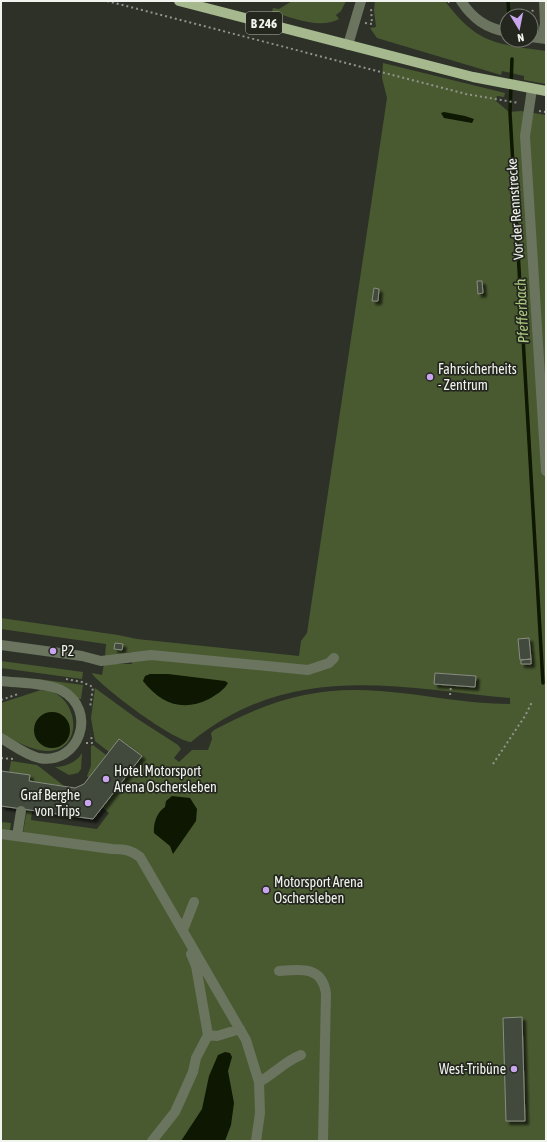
<svg xmlns="http://www.w3.org/2000/svg" width="547" height="1142" viewBox="0 0 547 1142" font-family="'Asap Condensed',sans-serif">
<defs>
<filter id="shadow"><feDropShadow dx="3.5" dy="3.5" stdDeviation="1" flood-color="#0009"/></filter>
</defs>
<rect width="100%" height="100%" fill="#2d3128"/>
<path fill="#4a5a30" fill-rule="evenodd" d="M292 1H346L341 11 336 15 339 19C319 30 292 17 272 12L273 8 279 9Z
M375 1H445C477 44 496 44 546 51V84L524 80V76L502 71 501 75 377 38 370 28 376 27 374 10Z
M383 63 505 93 504 97 497 96 496 101 509 112 521 111 546 115V1141H1V822L11 823 10 830 23 832 27 810 32 811 31 820 97 829 109 813 102 807 142 756 119 739 109 752 95 741 91 718 95 688 136 718 178 745 181 749 174 758 179 762 192 750H208L212 739 211 733 214 730C270 700 316 686 380 691 423 694 467 704 510 704V698C393 687 291 661 191 742 172 740 106 690 93 675L92 673 102 675 104 664H132L131 652 105 657 106 644 1 629V618L118 635 137 639 299 656 301 641 307 633 387 98 382 78ZM435 673 476 676 475 687 434 684Z
M1 661 83 672 82 679 1 668Z
M38 679 83 685 81 699H78L38 682Z
M41 690C44 691 49 690 53 692 80 704 82 751 47 751 34 751 12 740 1 733V703Z
M93 745 106 755 89 778 87 776 91 766V746Z
M82 753 81 769 78 773 69 775 55 767C65 767 77 762 82 753Z
M11 761 37 765 64 786 29 781 30 775 9 772Z"/>
<path fill="#0e1701" d="M444 112 465 116 474 119 472 123 444 118 441 113Z
M150 674H168L225 681 228 683C224 690 216 695 209 699 183 712 161 704 143 681L145 676Z
M34 730a18 18 0 1 1 36 0a18 18 0 1 1-36 0Z
M172 796 190 798 197 809 196 821 173 854 170 846 154 833C153 824 157 812 165 807L166 801Z
M225 1052 230 1053 232 1057 228 1071 234 1103 231 1125 225 1141H181L202 1109 209 1076 218 1055Z"/>
<g fill="none" stroke-linecap="round" stroke-linejoin="round">
<path stroke="#0e1701" stroke-width="3.5" d="M508 1 509 16
M512 59 510 113 543 683"/>
</g>
<path fill="#43483e" stroke="#888d81" filter="url(#shadow)" d="M477 281H482L483 293 478 294Z
M374 288 379 289 378 301H372Z
M529 638 531 659 520 660 518 639Z
M115 643 123 644 122 650 114 649Z
M531 659V664H521V660Z
M435 673 476 676 475 687 434 684Z
M119 739 142 756 93 819 1 806V771L30 775 29 781 75 788 84 784Z
M522 1017 525 1121H506L503 1018Z"/>
<g fill="none" stroke-linecap="round" stroke-linejoin="round">
<path stroke="#91948d" stroke-width="2" stroke-dasharray="2 3" stroke-linecap="butt" d="M107 1 466 94 519 103
M448 1 451 5
M530 16 533 10
M365 23 372 24 371 8
M510 43 523 45
M539 111 546 112
M66 679 82 682 93 687 90 708
M450 695 451 686
M1 700 18 694
M86 743H92L91 734
M1 758 14 759
M493 764 525 716 532 702"/>
<path stroke="#6b745f" stroke-width="10" d="M461 1C473 19 486 28 507 32
M531 37 546 39
M542 38 545 24 544 1
M348 45 361 1
M532 89 525 136 546 471
M1 645 82 656 101 661 151 655 308 670 329 663 334 658
M1 681C18 683 47 683 61 690 99 710 79 766 39 758 26 755 13 745 1 738
M1 834 112 849C124 849 131 850 140 857L246 1040 259 1082 260 1113 256 1141
M17 836 21 811
M184 933 183 930 194 902
M279 971C301 969 322 966 326 993L323 1141
M208 1035 217 1036 240 1029
M259 1082C274 1074 285 1061 301 1055
M152 1141 175 1112 193 1072 196 1058 208 1035 196 966 191 954"/>
<path stroke="#a6b88d" stroke-width="10" d="M179 1 473 77 546 91"/>
</g>
<g fill="#c8a5ee" stroke="#24271e" stroke-width="1.5">
<circle cx="430" cy="377" r="4"/>
<circle cx="53" cy="651" r="4"/>
<circle cx="106" cy="779" r="4"/>
<circle cx="88" cy="803" r="4"/>
<circle cx="266" cy="890" r="4"/>
<circle cx="514" cy="1069" r="4"/>
</g>
<g text-anchor="middle" stroke-width="3.5" stroke-linejoin="round" paint-order="stroke">
<rect fill="#24271e" stroke="#b4b6b0" stroke-width="1" x="246" y="12" width="36" height="22" rx="3"/>
<g font-size="13" font-weight="bold" fill="#f1f4ee">
<text x="264" y="28">B 246</text>
</g>
<g font-size="14" fill="#f1f4ee" stroke="#24271e">
<text transform="translate(515 209) rotate(-94)" y="5">Vor der Rennstrecke</text>
</g>
<g font-size="14" fill="#f1f4ee" stroke="#24271e" text-anchor="start">
<text x="438" y="374">Fahrsicherheits<tspan x="438" dy="16">- Zentrum</tspan></text>
<text x="61" y="656">P2</text>
<text x="114" y="776">Hotel Motorsport<tspan x="114" dy="16">Arena Oschersleben</tspan></text>
<text x="80" y="800" text-anchor="end">Graf Berghe<tspan x="80" dy="16">von Trips</tspan></text>
<text x="274" y="887">Motorsport Arena<tspan x="274" dy="16">Oschersleben</tspan></text>
<text x="506" y="1074" text-anchor="end">West-Tribüne</text>
</g>
<g font-size="15" font-style="italic" fill="#aecc81" stroke="#24271e">
<text transform="translate(522 311) rotate(-93)" y="5">Pfefferbach</text>
</g>
</g>
<rect width="547" height="1142" fill="none" stroke="#f1f4ee" stroke-width="4"/>
<g transform="translate(519 28) rotate(170)"><circle r="19" fill="#24271e" stroke="#767971"/>
<path d="M0-3L7 15L0 10L-7 15Z" fill="#c8a5ee"/>
<text y="-6" font-size="11" font-weight="bold" text-anchor="middle" fill="#f1f4ee">N</text>
</g>
</svg>
